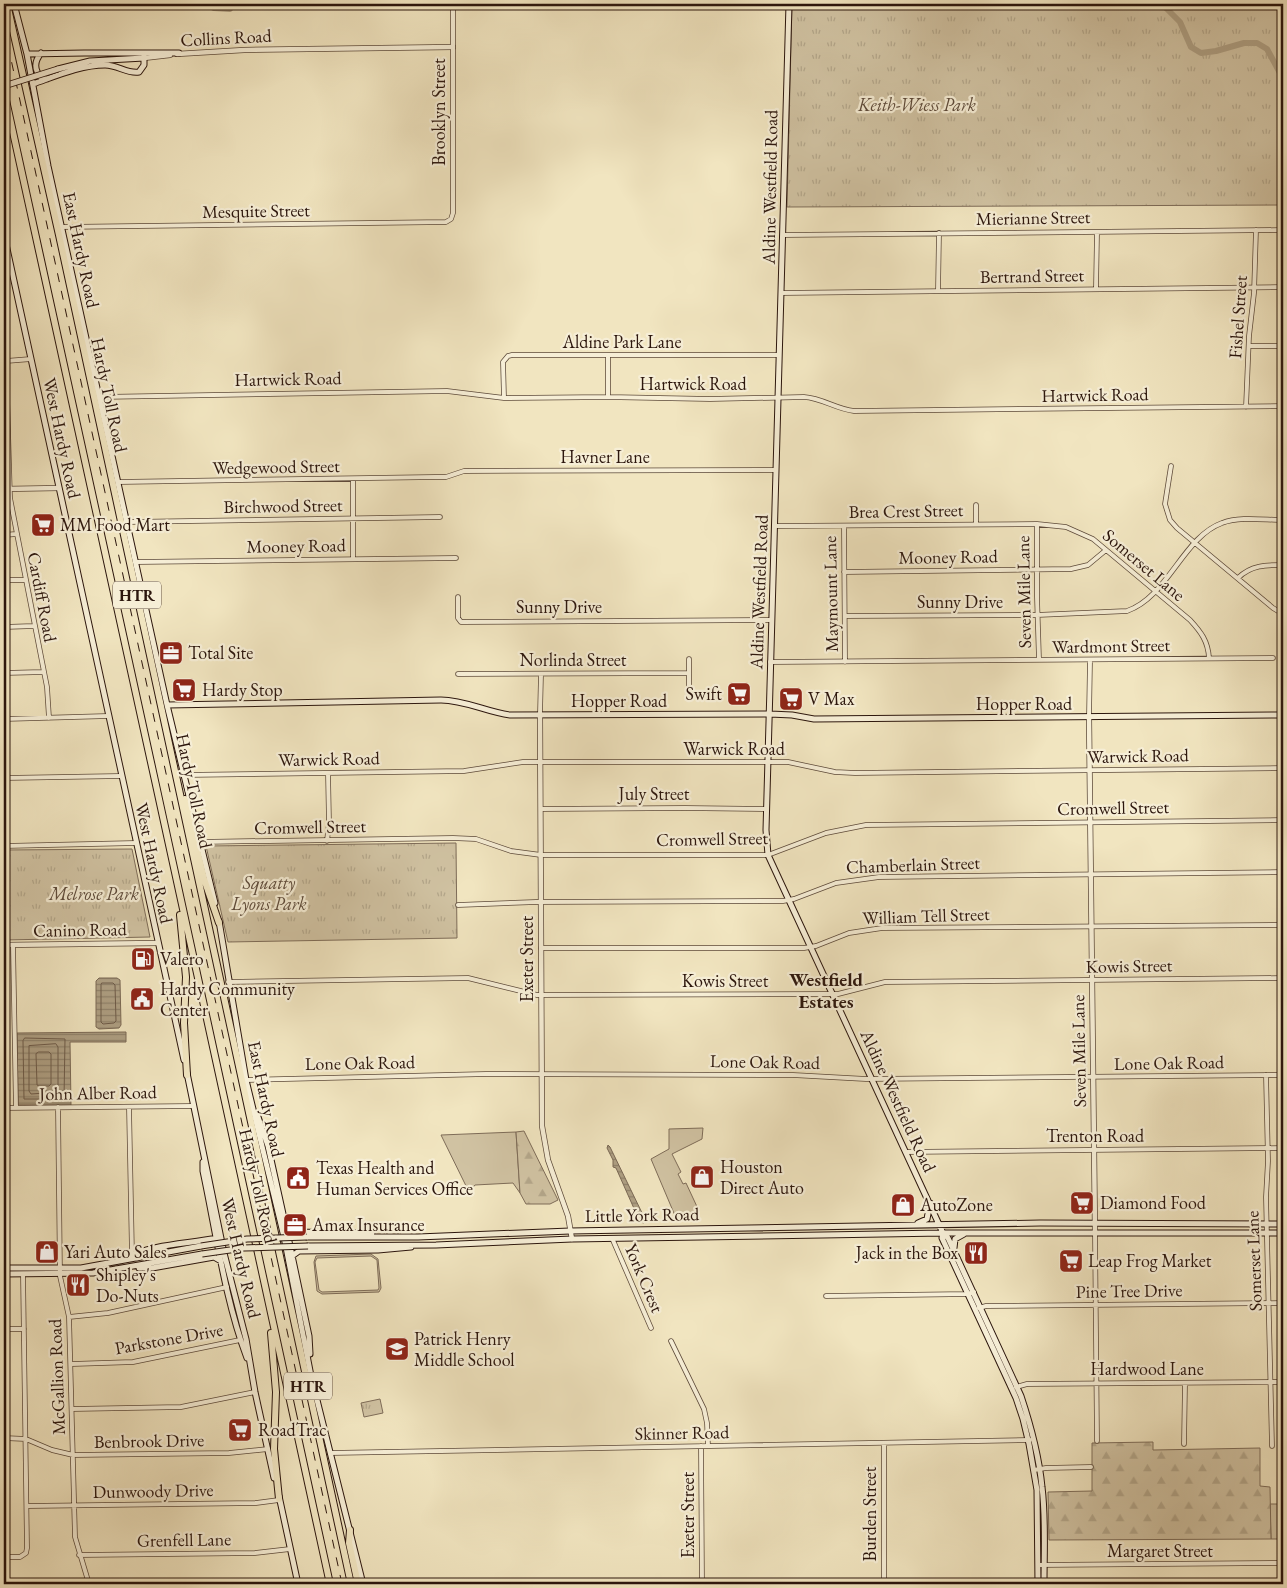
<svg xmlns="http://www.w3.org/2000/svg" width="1287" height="1588" viewBox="0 0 1287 1588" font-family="'EB Garamond',serif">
<defs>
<pattern id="forest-firs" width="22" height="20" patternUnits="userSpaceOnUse" patternTransform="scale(1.25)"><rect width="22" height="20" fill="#d0c2a2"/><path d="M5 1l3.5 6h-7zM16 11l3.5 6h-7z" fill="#b3a68a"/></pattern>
<pattern id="park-tufts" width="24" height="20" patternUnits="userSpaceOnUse" patternTransform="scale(1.25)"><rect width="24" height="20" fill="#d0c2a2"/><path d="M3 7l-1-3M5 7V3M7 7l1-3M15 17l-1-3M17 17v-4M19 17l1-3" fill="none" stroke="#b3a68a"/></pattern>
<pattern id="water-rules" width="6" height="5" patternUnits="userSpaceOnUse" patternTransform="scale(1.25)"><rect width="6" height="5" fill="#ae9f83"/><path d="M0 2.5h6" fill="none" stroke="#8e816a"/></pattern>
</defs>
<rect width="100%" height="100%" fill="#f1e5c0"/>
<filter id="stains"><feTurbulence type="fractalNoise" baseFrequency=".004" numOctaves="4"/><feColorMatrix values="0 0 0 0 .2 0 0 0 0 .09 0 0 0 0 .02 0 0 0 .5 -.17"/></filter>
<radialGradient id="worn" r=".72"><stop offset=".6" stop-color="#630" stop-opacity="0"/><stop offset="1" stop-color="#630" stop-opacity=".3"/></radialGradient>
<path fill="#d0c2a2" stroke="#7e6c58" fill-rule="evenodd" d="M703 1128 702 1139 672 1154 681 1172 678 1174 683 1184 686 1183 699 1211 695 1217 676 1218 651 1159 669 1149V1129Z
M516 1132 520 1193 513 1183 475 1185 469 1192 441 1135Z
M371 1254 378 1259 381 1288 379 1292 322 1294 317 1291 314 1262 316 1256ZM371 1256 377 1260 379 1288 378 1290 322 1292 319 1290 315 1262 317 1258Z
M1270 1504H1283V1539H1271Z"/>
<path fill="url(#forest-firs)" stroke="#7e6c58" d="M524 1131 558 1200 550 1204H526L520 1193 516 1132Z
M1153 1442V1450L1260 1448V1486L1270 1487 1271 1539 1049 1540 1048 1492 1092 1491V1443Z"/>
<path fill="url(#park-tufts)" stroke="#7e6c58" d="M792 4H1283V205L787 207Z
M456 843 457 938 228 942 206 846Z
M132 849 150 937 4 940V850Z
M380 1399 383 1413 364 1417 361 1403Z"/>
<path fill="url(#water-rules)" stroke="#7a6854" d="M99 978H117L120 980 121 1025 119 1028 99 1029 96 1027V981Z
M126 1032V1042H70L71 1105H18L17 1033Z
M608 1145 610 1147 645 1219 644 1223 640 1222 616 1168 613 1167V1160L607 1148Z"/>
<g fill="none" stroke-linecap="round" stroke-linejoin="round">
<path stroke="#6d5a48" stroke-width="1" d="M102 983H113L115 985 116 1021 114 1023 103 1024 101 1022V985Z
M25 1038 65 1039 64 1099H24L23 1041Z
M56 1044 58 1047V1092L31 1094 29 1091V1046Z
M39 1052H49L51 1054V1084L49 1086H39L37 1085 36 1054Z"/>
<path stroke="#ae9f83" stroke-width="6" d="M205 4 214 8 230 9 233 4
M1162 4 1180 22 1191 47 1201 53 1216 51 1244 43H1257L1267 49 1280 73 1283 75"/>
<defs>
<path id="minor" d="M61 227 446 222 451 219 453 213V4
M783 235 1283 230
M1096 289 1097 232
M938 291 939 233
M781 293 1283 287
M1249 346H1283
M608 355V397
M6 361 10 498 47 687 49 718
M6 361 31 359
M100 397 447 391 504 398 608 397 710 399 804 397C822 398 836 409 854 411L1283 406
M504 398 503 362 508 356 512 355H779
M1246 407 1249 336 1254 293 1256 230
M1171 466 1165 504 1170 520 1177 528 1273 608 1283 614
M118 482 435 477H446L464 471 776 470
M127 522 440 517
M976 524V505
M1037 524V597L1039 660
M775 526 1037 524 1066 527 1093 539 1190 620C1201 632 1208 641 1209 658
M844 526 845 662
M4 535 16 534
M353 559V479
M136 562 456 558
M844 572 1071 569 1088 565 1106 550
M1238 578C1251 565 1266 565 1283 565
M4 580H25
M458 597V618L461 622 772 620
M845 616 1037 615 1127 611C1168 597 1183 537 1222 523 1240 516 1264 520 1283 520
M4 627 34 626
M770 662 1273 658
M4 673 43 672
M458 674 689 673
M689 687V659
M540 714 541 674
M1089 717 1090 660
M4 719 108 716
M184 775 464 771 523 762H788L835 772 855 773 1283 768
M4 778 121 776
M541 809 685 808 767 809
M327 841 329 823 328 773
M200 842 453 838 476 839 511 851 541 855H768L826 833 866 825 1283 820
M4 846 136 843
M458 905 536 902 783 901 794 899 836 883 879 877 1283 872
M13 945 16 1108
M541 948H804L816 946 849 933 882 928 1283 925
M228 982 468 978 537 995 827 994H838L885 982 1283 978
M1266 1075 1268 1161 1266 1197 1272 1446
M246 1080 486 1074 793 1075 866 1079 1283 1075
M58 1107 60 1276 69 1317 75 1537 89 1584
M129 1107 132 1255
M4 1108 193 1106
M906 1152 1283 1148
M1095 1232 1097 1441
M612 1238 651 1328
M826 1296 968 1294 974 1292
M979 1308 986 1306 1283 1303
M69 1317 108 1313 227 1287
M4 1329H24
M671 1341 704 1409 707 1423 708 1446
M72 1364 133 1362 240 1340
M1016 1387 1027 1384 1283 1382
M72 1409 181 1407 255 1392
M4 1438 26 1439 52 1450 73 1455 229 1453 268 1449
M884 1443V1584
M1184 1444 1185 1383
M701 1446 702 1584
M330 1453 1030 1440
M1034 1470 1046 1468 1091 1467
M27 1506 256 1503 279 1500
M79 1555 255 1553 290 1549
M4 1557H20L26 1553 27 1548 23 1274
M1038 1565 1283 1563"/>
<path id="tertiary" d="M177 54 244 50 453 47
M144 58 170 55
M4 489 59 488
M540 714 542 1126 548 1160 568 1216 572 1239
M1089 717 1095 1232
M4 945 157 943"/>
<path id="secondary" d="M14 4 27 54 48 166 167 705 215 903
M789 4C782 279 773 554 766 830L768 855 943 1233 948 1238 1021 1396C1031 1426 1039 1456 1042 1487 1046 1519 1044 1552 1044 1584
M41 53C34 62 34 69 41 78L47 79
M27 54 84 53H179
M58 69 90 61 144 58
M33 84C56 76 81 65 105 65 118 65 127 74 139 72L144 65V53
M4 235 184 1060
M167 705 441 700C465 700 486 712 510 715L770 714 792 715 814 719 1283 715
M219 921 246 1080 284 1237 311 1376 363 1584
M187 1073 224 1253 246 1339 255 1392 274 1478
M257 1114 268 1146 287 1232 309 1336 310 1354
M203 1162V1171C216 1232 225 1300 247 1358
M918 1223 927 1219 930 1203
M287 1232 372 1233
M943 1233 942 1238 1016 1398 1023 1419 1029 1444 1037 1490 1038 1584
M307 1237H418L570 1231 1040 1223 1283 1224
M308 1246 436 1245 572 1239 943 1233H1283
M954 1248 955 1239 964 1234
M292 1256 299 1251 378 1250 411 1247
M128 1257C154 1244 188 1244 217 1238
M4 1268H81L201 1246
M139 1268H152L214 1257 221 1261
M4 1274 93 1273 202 1254
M279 1496 298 1584"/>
<path id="motorway" d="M7 4 59 235 351 1584
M4 91C114 588 221 1087 330 1584
M185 799 204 879 219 923
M180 915 186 977 184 1023 187 1075
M271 1333 276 1392 274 1449 279 1499
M350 1530 349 1543 358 1584"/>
</defs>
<use href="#minor" stroke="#5d4a3a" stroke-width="5.5"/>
<use href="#tertiary" stroke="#5d4a3a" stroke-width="6"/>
<use href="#secondary" stroke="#2c160d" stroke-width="7"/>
<use href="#motorway" stroke="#2c160d" stroke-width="8"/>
<use href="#minor" stroke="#f6eed6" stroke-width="4"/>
<use href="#tertiary" stroke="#f6eed6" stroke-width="4.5"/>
<use href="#secondary" stroke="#f6eed6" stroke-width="5"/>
<use href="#motorway" stroke="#f1e5c0" stroke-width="6"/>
<path stroke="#2c160d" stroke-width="1" stroke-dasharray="9 9" stroke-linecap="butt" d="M4 27 342 1584"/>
<defs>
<path id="secondary-bridge" d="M4 86 58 69
M201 1246 247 1239 307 1237
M202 1254 244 1248 308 1246"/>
</defs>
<use href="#secondary-bridge" stroke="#2c160d" stroke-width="7" stroke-linecap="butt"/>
<use href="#secondary-bridge" stroke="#f6eed6" stroke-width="5"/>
</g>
<defs>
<symbol id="supermarket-square" viewBox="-11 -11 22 22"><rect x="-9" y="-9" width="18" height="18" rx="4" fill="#8f2418" stroke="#f6eed6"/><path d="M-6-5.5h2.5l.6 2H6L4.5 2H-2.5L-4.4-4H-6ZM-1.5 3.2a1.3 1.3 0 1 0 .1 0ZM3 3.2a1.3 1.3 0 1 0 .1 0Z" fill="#fff"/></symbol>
<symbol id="office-square" viewBox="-11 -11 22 22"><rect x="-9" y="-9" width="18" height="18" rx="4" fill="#8f2418" stroke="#f6eed6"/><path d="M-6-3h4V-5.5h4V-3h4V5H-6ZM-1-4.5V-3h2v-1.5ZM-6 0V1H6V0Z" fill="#fff"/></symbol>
<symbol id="fuel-square" viewBox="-11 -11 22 22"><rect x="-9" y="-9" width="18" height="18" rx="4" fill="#8f2418" stroke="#f6eed6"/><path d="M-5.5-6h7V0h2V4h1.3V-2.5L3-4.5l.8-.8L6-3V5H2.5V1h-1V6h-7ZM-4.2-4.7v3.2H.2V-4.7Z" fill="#fff"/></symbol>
<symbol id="civic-square" viewBox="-11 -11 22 22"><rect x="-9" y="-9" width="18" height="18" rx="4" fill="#8f2418" stroke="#f6eed6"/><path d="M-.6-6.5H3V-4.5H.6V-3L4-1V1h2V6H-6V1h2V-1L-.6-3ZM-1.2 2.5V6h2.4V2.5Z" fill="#fff"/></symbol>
<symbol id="shop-square" viewBox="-11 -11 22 22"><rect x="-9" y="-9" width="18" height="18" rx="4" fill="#8f2418" stroke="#f6eed6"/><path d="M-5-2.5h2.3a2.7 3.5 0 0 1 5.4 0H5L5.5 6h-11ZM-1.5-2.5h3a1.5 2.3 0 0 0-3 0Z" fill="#fff"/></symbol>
<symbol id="restaurant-square" viewBox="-11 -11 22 22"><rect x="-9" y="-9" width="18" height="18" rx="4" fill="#8f2418" stroke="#f6eed6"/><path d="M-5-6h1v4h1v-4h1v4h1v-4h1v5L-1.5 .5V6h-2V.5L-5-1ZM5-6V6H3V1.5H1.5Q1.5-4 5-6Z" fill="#fff"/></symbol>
<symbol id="school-square" viewBox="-11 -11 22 22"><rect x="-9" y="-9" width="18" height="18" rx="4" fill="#8f2418" stroke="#f6eed6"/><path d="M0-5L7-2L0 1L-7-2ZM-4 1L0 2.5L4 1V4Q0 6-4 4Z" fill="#fff"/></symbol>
</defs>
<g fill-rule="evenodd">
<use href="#supermarket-square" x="29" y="511" width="28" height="28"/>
<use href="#office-square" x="157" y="639" width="28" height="28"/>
<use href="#supermarket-square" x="170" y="676" width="28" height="28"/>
<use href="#supermarket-square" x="725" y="680" width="28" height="28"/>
<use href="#supermarket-square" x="777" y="685" width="28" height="28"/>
<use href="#fuel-square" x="129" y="945" width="28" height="28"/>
<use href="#civic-square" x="128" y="985" width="28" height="28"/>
<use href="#shop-square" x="688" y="1163" width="28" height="28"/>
<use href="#civic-square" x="284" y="1164" width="28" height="28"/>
<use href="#supermarket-square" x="1068" y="1189" width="28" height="28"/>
<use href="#shop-square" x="889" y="1191" width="28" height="28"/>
<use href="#office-square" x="281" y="1211" width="28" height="28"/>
<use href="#shop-square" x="33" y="1238" width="28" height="28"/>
<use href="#restaurant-square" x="962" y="1239" width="28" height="28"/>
<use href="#supermarket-square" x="1057" y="1247" width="28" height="28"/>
<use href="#restaurant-square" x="64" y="1271" width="28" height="28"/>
<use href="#school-square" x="383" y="1335" width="28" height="28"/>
<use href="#supermarket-square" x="226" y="1416" width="28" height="28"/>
</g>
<g text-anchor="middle" stroke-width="4.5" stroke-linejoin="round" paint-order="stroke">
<g fill="#f6eed6" stroke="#695749" stroke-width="1">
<rect x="113" y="581.5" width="48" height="27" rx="4"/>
<rect x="284" y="1372.5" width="48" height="27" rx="4"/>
</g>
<g font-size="16" font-weight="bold" fill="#2c160d">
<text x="137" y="601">HTR</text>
<text x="308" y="1392">HTR</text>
</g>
<g font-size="18" fill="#2c160d" stroke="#f6eed6">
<text transform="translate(226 38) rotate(-3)" y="6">Collins Road</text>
<text transform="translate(439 112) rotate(-90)" y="6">Brooklyn Street</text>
<text transform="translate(770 187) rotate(-89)" y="6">Aldine Westfield Road</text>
<text transform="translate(256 211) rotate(-1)" y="6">Mesquite Street</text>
<text transform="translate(1033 218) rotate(-1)" y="6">Mierianne Street</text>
<text transform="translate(81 250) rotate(78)" y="6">East Hardy Road</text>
<text transform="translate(1032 276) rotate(-1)" y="6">Bertrand Street</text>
<text transform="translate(1238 317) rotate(-86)" y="6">Fishel Street</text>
<text x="622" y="348">Aldine Park Lane</text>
<text transform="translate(288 379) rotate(-1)" y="6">Hartwick Road</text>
<text x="693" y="390">Hartwick Road</text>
<text transform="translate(109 395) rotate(78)" y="6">Hardy Toll Road</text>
<text transform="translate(1095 395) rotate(-1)" y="6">Hartwick Road</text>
<text transform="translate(62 438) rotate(78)" y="6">West Hardy Road</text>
<text x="605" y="463">Havner Lane</text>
<text transform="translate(276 467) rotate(-1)" y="6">Wedgewood Street</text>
<text transform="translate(283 506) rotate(-1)" y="6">Birchwood Street</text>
<text transform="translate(906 511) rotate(-1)" y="6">Brea Crest Street</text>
<text transform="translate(296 546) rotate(-1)" y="6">Mooney Road</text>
<text transform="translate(948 557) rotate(-1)" y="6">Mooney Road</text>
<text transform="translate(1144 565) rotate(40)" y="6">Somerset Lane</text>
<text transform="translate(759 592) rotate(-88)" y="6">Aldine Westfield Road</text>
<text transform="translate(1024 592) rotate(-91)" y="6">Seven Mile Lane</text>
<text transform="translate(831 594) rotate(-91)" y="6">Maymount Lane</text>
<text transform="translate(42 597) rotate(79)" y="6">Cardiff Road</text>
<text x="960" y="608">Sunny Drive</text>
<text x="559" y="613">Sunny Drive</text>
<text transform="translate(1111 646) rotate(-1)" y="6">Wardmont Street</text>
<text x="573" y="666">Norlinda Street</text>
<text x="619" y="707">Hopper Road</text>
<text x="1024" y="710">Hopper Road</text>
<text x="734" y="755">Warwick Road</text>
<text transform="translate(1138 756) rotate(-1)" y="6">Warwick Road</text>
<text transform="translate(329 759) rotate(-1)" y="6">Warwick Road</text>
<text transform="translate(194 791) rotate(78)" y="6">Hardy Toll Road</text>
<text x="654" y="800">July Street</text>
<text transform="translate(1113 808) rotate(-1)" y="6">Cromwell Street</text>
<text transform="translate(310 827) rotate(-1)" y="6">Cromwell Street</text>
<text transform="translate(712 839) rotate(-1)" y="6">Cromwell Street</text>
<text transform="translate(154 863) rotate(78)" y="6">West Hardy Road</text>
<text transform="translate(913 865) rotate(-2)" y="6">Chamberlain Street</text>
<text transform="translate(926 916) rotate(-2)" y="6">William Tell Street</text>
<text transform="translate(80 930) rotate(-1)" y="6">Canino Road</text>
<text transform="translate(527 959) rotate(-90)" y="6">Exeter Street</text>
<text transform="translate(1129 966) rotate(-1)" y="6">Kowis Street</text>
<text x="725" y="987">Kowis Street</text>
<text transform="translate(1079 1051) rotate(-91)" y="6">Seven Mile Lane</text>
<text transform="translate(765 1062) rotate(1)" y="6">Lone Oak Road</text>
<text transform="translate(360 1063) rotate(-1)" y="6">Lone Oak Road</text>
<text transform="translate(1169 1063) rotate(-1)" y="6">Lone Oak Road</text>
<text transform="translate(98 1093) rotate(-1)" y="6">John Alber Road</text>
<text transform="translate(266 1099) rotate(78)" y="6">East Hardy Road</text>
<text transform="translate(898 1101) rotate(65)" y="6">Aldine Westfield Road</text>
<text x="1095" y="1142">Trenton Road</text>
<text transform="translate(258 1186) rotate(77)" y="6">Hardy Toll Road</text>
<text transform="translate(642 1215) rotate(-1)" y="6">Little York Road</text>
<text transform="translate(241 1258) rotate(77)" y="6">West Hardy Road</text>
<text transform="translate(1254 1261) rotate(-92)" y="6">Somerset Lane</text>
<text transform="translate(644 1278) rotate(67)" y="6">York Crest</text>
<text transform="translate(1129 1291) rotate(-1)" y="6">Pine Tree Drive</text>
<text transform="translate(169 1339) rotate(-10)" y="6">Parkstone Drive</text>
<text x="1147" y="1375">Hardwood Lane</text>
<text transform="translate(57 1377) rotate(-92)" y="6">McGallion Road</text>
<text transform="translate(682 1433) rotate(-1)" y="6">Skinner Road</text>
<text transform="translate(149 1441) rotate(-1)" y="6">Benbrook Drive</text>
<text transform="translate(153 1491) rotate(-1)" y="6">Dunwoody Drive</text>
<text transform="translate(870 1514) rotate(-90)" y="6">Burden Street</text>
<text transform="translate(688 1515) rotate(-90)" y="6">Exeter Street</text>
<text transform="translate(184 1540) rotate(-1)" y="6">Grenfell Lane</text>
<text x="1160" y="1557">Margaret Street</text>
</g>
<g font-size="18" font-style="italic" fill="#5d4a3a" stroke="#f6eed6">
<text x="917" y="111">Keith-Wiess Park</text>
<text x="269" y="889">Squatty<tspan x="269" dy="21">Lyons Park</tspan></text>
<text x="94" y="900">Melrose Park</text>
</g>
<g font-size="18" fill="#2c160d" stroke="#f6eed6" text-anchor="start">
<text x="60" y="531">MM Food Mart</text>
<text x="188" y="659">Total Site</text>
<text x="202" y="696">Hardy Stop</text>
<text x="722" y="700" text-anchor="end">Swift</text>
<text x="808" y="705">V Max</text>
<text x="160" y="965">Valero</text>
<text x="160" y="995">Hardy Community<tspan x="160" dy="21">Center</tspan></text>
<text x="720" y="1173">Houston<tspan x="720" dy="21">Direct Auto</tspan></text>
<text x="316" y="1174">Texas Health and<tspan x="316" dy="21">Human Services Office</tspan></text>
<text x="1100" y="1209">Diamond Food</text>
<text x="920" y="1211">AutoZone</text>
<text x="312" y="1231">Amax Insurance</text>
<text x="64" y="1258">Yari Auto Sales</text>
<text x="958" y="1259" text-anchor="end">Jack in the Box</text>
<text x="1088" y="1267">Leap Frog Market</text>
<text x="96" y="1281">Shipley's<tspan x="96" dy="21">Do-Nuts</tspan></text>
<text x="414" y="1345">Patrick Henry<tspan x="414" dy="21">Middle School</tspan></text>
<text x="258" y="1436">RoadTrac</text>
</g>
<g font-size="19" font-weight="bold" fill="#2c160d" stroke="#f6eed6">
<text x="826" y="986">Westfield<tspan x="826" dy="22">Estates</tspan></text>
</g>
</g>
<rect width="1287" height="1588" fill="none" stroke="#f1e5c0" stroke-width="20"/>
<rect x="5" y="5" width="1277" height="1578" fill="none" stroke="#2c160d" stroke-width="2.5"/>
<rect x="10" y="10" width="1267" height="1568" fill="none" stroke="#2c160d"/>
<rect width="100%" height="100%" filter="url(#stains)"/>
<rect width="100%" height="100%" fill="url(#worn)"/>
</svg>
